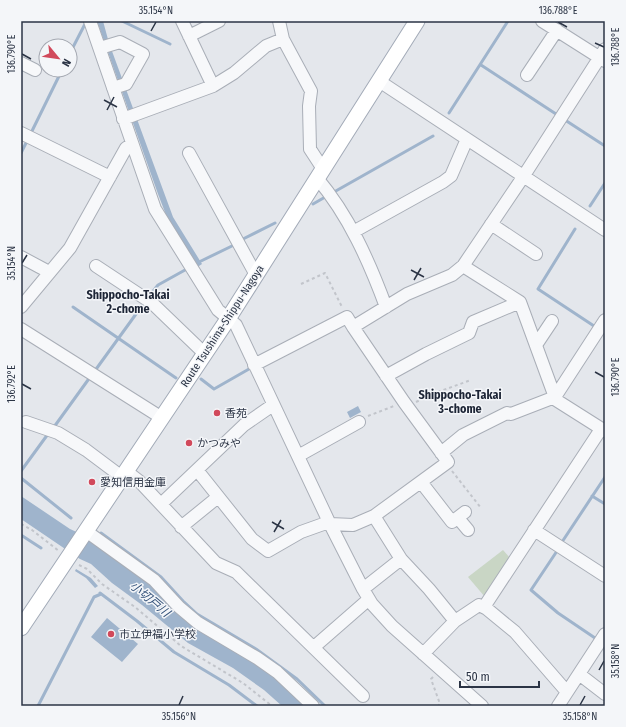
<svg xmlns="http://www.w3.org/2000/svg" width="626" height="727" viewBox="0 0 626 727" font-family="'Fira Sans Condensed','Noto Sans JP',sans-serif">
<rect width="100%" height="100%" fill="#e4e7ec"/>
<path fill="#c9d6c5" d="M503 550 510 558 485 597 468 577Z"/>
<path fill="#9fb4cc" d="M97 21H103L109 43 173 217 202 264 196 268 168 220 158 194Z
M358 406 361 412 350 418 347 412Z
M21 496 70 529 92 539 272 674 309 706H282L264 690 233 668 188 643 142 605 112 583 91 564 80 559 21 519Z
M76 569 91 578 98 586 95 588 86 578 75 571Z
M107 618 138 644 122 662 91 637Z"/>
<g fill="none" stroke-linecap="round" stroke-linejoin="round">
<path stroke="#9fb4cc" stroke-width="3" d="M122 21 170 44
M70 53 85 24
M481 65 556 114
M449 113 508 21
M565 120 605 146
M31 133 62 70
M21 153 27 141
M334 192 433 136
M313 204 327 196
M590 206 605 183
M575 229 538 289 594 326
M241 240 275 223
M199 262 234 245
M150 295 158 285 185 270
M73 307 176 378
M94 372 144 303
M201 379 214 389 249 369
M54 427 88 380
M21 471 48 434
M21 478 71 518
M592 496 605 504
M101 533 161 577 183 601 197 614 256 649 297 679 325 706
M21 535 41 548
M562 542 605 477
M557 551 531 590 558 613 595 638
M100 593 137 621 174 652 229 685 257 706
M38 706 94 597 101 594"/>
<defs>
<path id="minor" d="M90 21 155 209 218 310 236 325 329 522 363 589 372 604 392 626 482 706
M182 21 213 86
M279 21 283 39 311 91 309 106 310 149 323 169
M542 21 605 61
M189 36 219 21
M100 48 120 42 143 54 126 84 113 88
M21 63 35 70
M527 75 557 30
M379 81 605 230
M123 119 213 86 234 73 266 46 283 39
M21 133 110 177
M189 153 256 275
M317 178C349 216 369 261 386 307
M491 224 536 254
M353 232 443 182 451 176 467 139
M21 257 49 272
M96 266 152 303 205 354
M463 266 520 302 556 400 605 431
M21 307 70 248 126 148 132 144
M353 327 407 294 452 275 463 266 523 177 605 49
M21 329 162 418
M536 345 552 321
M254 365 347 317 353 327 404 402 448 462 374 516 353 525 330 524
M386 376 426 354 469 333 473 322 520 302
M26 422 58 433 86 450 122 477
M441 453 463 435 507 413 511 414 555 397 605 320
M298 456 359 422
M197 470 252 539 268 551 301 532 329 522
M126 471 139 481 216 563 236 572 363 696
M421 482 452 522 465 512
M161 504 244 425 273 405
M374 516 401 559 429 589 455 621
M458 518 468 530
M181 527 218 497
M534 530 605 576
M86 531 154 580 179 607 198 623 257 658 277 672 313 706
M363 589 401 559
M484 607 601 429
M314 647 369 599
M423 654 455 621 479 605 487 609 515 632 567 692
M579 674 605 694
M558 706 605 634"/>
<path id="major" d="M21 628 228 319 417 21"/>
</defs>
<use href="#minor" stroke="#a9aeb7" stroke-width="14"/>
<use href="#major" stroke="#a3abb8" stroke-width="17"/>
<path stroke="#c2c5cb" stroke-width="2" stroke-dasharray="3 3" stroke-linecap="butt" d="M301 284 325 273 342 307
M416 402 438 392 471 380
M368 416 394 406
M452 471 481 508
M21 524 32 530 59 551
M79 565 87 569 102 584 135 607 181 646 243 683 272 706
M433 677 431 679 440 704 438 706"/>
<use href="#minor" stroke="#f7f8fa" stroke-width="12"/>
<use href="#major" stroke="#fff" stroke-width="15"/>
</g>
<path fill="none" stroke="#2b3445" stroke-width="1.5" d="M558 22 567 27M151 31 156 22M595 43 604 47M22 54 31 59M104 100 117 107M107 110 114 97M22 263 27 255M411 270 424 277M414 280 421 268M595 372 604 377M22 384 31 389M272 522 284 529M274 532 281 520M599 670 604 661M179 705 183 696M580 705 585 696"/>
<g fill="#d1495b" stroke="#f4f6f9" stroke-width="1.5">
<circle cx="217" cy="413" r="4"/>
<circle cx="189" cy="443" r="4"/>
<circle cx="92" cy="482" r="4"/>
<circle cx="111" cy="634" r="4"/>
</g>
<g text-anchor="middle" stroke-width="3" stroke-linejoin="round" paint-order="stroke">
<g font-size="11" fill="#2b3445" stroke="#f4f6f9">
<text transform="translate(222 326) rotate(-57)" y="4">Route Tsushima-Shippu-Nagoya</text>
</g>
<g font-size="11" fill="#2b3445" stroke="#f4f6f9" text-anchor="start">
<text x="225" y="417">香苑</text>
<text x="197" y="447">かつみや</text>
<text x="100" y="486">愛知信用金庫</text>
<text x="119" y="638">市立伊福小学校</text>
</g>
<g font-size="12" font-weight="bold" fill="#1d2536" stroke="#f4f6f9">
<text x="128" y="299">Shippocho-Takai<tspan x="128" dy="14">2-chome</tspan></text>
<text x="460" y="399">Shippocho-Takai<tspan x="460" dy="14">3-chome</tspan></text>
</g>
<g font-size="12" font-style="italic" fill="#34527a" stroke="#f4f6f9">
<text transform="translate(150 599) rotate(40)" y="4">小切戸川</text>
</g>
</g>
<rect width="626" height="727" fill="none" stroke="#f4f6f9" stroke-width="44"/>
<g transform="translate(58 58) rotate(119)"><circle r="19" fill="#f4f6f9" stroke="#a4a8b1"/>
<path d="M0-3L7 15L0 10L-7 15Z" fill="#d1495b"/>
<text y="-6" font-size="11" font-weight="bold" text-anchor="middle" fill="#2b3445">N</text>
</g>
<path d="M460 681v6h79v-6" fill="none" stroke="#2b3445" stroke-width="2"/>
<text x="466" y="681" font-size="12" fill="#2b3445" stroke="#f4f6f9" stroke-width="3" paint-order="stroke">50 m</text>
<rect x="22" y="22" width="582" height="683" fill="none" stroke="#2b3445" stroke-width="1.5"/>
<g font-size="10" text-anchor="middle" fill="#2b3445">
<text x="156" y="14">35.154°N</text>
<text x="558" y="14">136.788°E</text>
<text transform="translate(615 47) rotate(-90)" y="4">136.788°E</text>
<text transform="translate(11 54) rotate(-90)" y="4">136.790°E</text>
<text transform="translate(11 263) rotate(-90)" y="4">35.154°N</text>
<text transform="translate(615 377) rotate(-90)" y="4">136.790°E</text>
<text transform="translate(11 384) rotate(-90)" y="4">136.792°E</text>
<text transform="translate(615 661) rotate(-90)" y="4">35.158°N</text>
<text x="179" y="720">35.156°N</text>
<text x="580" y="720">35.158°N</text>
</g>
</svg>
